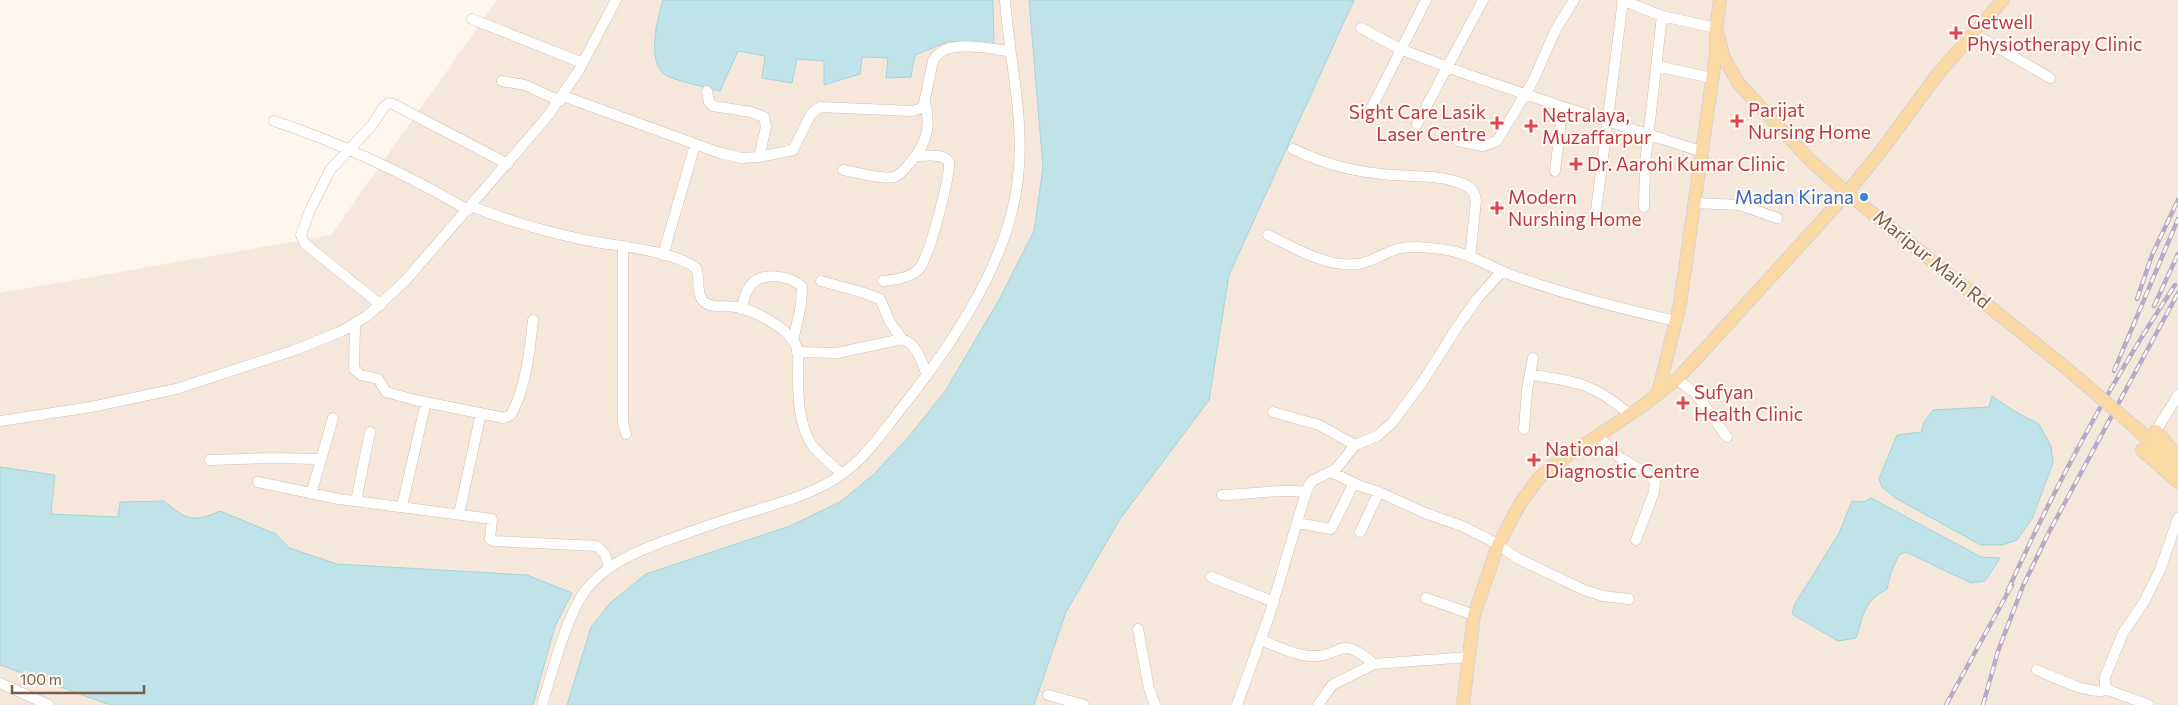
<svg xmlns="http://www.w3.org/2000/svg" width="2178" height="705" viewBox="0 0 2178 705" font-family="Commissioner,sans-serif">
<rect width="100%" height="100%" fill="#fdf6ec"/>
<path fill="#f5e8da" d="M497 0H2178V705H0V293L331 235Z"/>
<path fill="#bfe3e8" stroke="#a5d3da" d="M663 0H993L994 46 949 41 915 55 911 77 886 78 888 58 862 57 860 74 824 85V61L797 59 792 83 762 78 765 56 738 51 720 91C710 88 671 80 664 74 647 60 657 19 663 0Z
M1029 0H1354L1229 275 1209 400 1120 519 1066 612 1034 705H567L591 627 610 603 646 574 790 526 840 502 873 475 906 440 946 390 1000 298 1034 231 1043 168Z
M1992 396 2014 411 2039 424 2051 446 2053 463 2032 519 2017 540 2002 545H1981L1897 499 1882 487 1879 479 1897 435 1921 432 1924 422 1933 410 1989 407Z
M0 467 55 475 51 514 118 517 120 502 164 501C187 520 192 523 220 511L276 534 289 548 337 564 527 575 572 593 555 626 533 705H110L0 665Z
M1871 498 1981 557 2000 558 1985 581 1971 583 1906 552 1899 555 1891 572 1887 589C1863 602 1864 614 1856 638L1838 641 1792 614 1795 604 1839 533 1852 501 1864 502Z"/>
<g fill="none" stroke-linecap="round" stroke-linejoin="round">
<defs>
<path id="minor" d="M1622 0 1662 16 1716 28
M472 19 583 63
M1361 28 1400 49 1466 74 1563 107 1700 151
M1973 33 2050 78
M1657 66 1712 78
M502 81 525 85 560 101
M707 91 709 102 713 106 751 112 764 117 766 127 759 157
M563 96 720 153 742 158 759 157 793 150 811 114 820 107 912 111 923 108 933 61C945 37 988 49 1010 51
M1369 113 1426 0
M274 121C343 144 406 174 468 210
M1417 124 1483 0
M1458 141 1483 146 1497 141 1533 81 1556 29 1574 0
M1293 149C1322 163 1350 171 1382 174 1408 177 1438 174 1463 184 1471 187 1475 192 1476 201L1470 257
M843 170C855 172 882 180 894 177 900 175 905 169 909 164 925 147 932 127 925 103
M1555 171 1563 107
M1694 203 1740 205 1777 218
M471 206C508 221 547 232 585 240 617 247 670 249 696 268 701 278 695 292 703 301 710 309 726 305 736 307 755 311 783 325 794 342 800 351 798 364 798 375 798 397 799 426 812 445 820 456 833 465 842 474
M1644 207 1645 164 1662 16
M1596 211 1623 0
M1268 235C1295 248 1327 268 1358 264 1372 262 1384 253 1397 249 1413 245 1431 248 1447 250 1471 254 1492 268 1514 276 1566 295 1622 309 1676 321
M623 246V422L626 434
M663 255 695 145
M821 281 864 293 880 299 890 322 902 339
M883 281C895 280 910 278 919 269 929 258 950 178 949 162 943 153 927 156 917 156
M381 305 305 244 301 235 310 210 330 170 372 125 383 108 389 103 393 104 508 164
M741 309C744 301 745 292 750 286 761 271 790 275 802 287L801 305 793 341
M355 324 354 369 361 375 378 379 386 392 415 400 504 418 511 415C526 387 530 350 533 320
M797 352 837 353 902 339C918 344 922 363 927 376
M1531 375C1576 381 1595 384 1630 415
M1677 379 1697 395 1727 437
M1273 412 1319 425 1355 445
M0 421 91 407 176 389 295 350 342 331 367 316 405 281 547 117 579 70 616 0
M1524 429 1527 390 1533 358
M2156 431 2178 395
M1599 437 1619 457 1651 476 1655 482 1654 492 1636 540
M210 460 270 458 321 459
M1331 472 1360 486 1379 492 1425 513 1462 526 1492 541 1519 559 1584 590 1603 596 1629 599
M258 482 339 499 492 519 490 539 494 541 597 546 605 554 609 568
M311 494 333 418
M1222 495C1251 495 1278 488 1306 492
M356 501 370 432
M402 506 426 402
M459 514 481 413
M1297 523 1331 529 1354 483
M1360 532 1379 492
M1211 577 1274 602
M1426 598 1474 615
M1138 629 1149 688 1155 705
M1261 640C1277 646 1293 655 1310 656 1344 658 1337 632 1374 664
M2037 670C2056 678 2088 695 2108 690
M0 683 49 705
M1048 695 1084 705
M542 705C552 673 566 617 585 591 607 562 640 550 673 538 696 530 720 521 744 514 772 505 801 498 828 483 859 467 879 437 900 410 951 346 1009 262 1018 178 1025 119 1009 58 1005 0
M1237 705 1269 616 1307 489 1312 481 1336 469 1355 445 1377 436 1392 423 1421 384 1458 326 1477 299 1502 271
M1318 705 1332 685 1374 664 1469 657
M2149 705 2108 690 2105 685V677L2123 633 2144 602 2160 570 2178 518"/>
<path id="major" d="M1716 28 1724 58 1739 84 1810 160 1847 193 2066 368
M1658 393 1680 304 1716 53V28L1720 0
M2136 428 2178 467
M2156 431 2178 456
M2142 450 2178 482
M1463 705 1474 615 1498 545 1521 502 1538 479 1554 465 1641 407 1677 379 1694 361 1841 200 1881 151 1937 75 2003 0"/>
</defs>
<use href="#minor" stroke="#d1beb0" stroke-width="11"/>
<use href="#major" stroke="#dad1cd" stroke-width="14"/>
<use href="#minor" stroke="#fff" stroke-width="10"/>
<use href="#major" stroke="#fbd9a5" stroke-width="12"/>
<defs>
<path id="rail" d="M2137 299 2152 255 2178 200
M2154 306 2178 254
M2114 371 2178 219
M2008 590C2056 484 2111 382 2175 285
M1946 705 2012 585
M1983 705 1998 651 2023 586 2048 534 2178 293"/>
</defs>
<use href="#rail" stroke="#b9a8c9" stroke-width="4.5"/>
<use href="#rail" stroke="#fffaf3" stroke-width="2.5" stroke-dasharray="8" stroke-linecap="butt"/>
<defs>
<path id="major-bridge" d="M2066 368 2136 428"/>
</defs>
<use href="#major-bridge" stroke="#dad1cd" stroke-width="14" stroke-linecap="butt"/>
<use href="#major-bridge" stroke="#fbd9a5" stroke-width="12"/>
</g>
<g fill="#e0444e" stroke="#fffaf3" stroke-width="2">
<path d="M1953.5 25.5h5v5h5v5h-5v5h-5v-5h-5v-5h5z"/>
<path d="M1734.5 113.5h5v5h5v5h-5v5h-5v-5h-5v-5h5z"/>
<path d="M1494.5 115.5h5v5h5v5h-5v5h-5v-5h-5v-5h5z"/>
<path d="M1528.5 118.5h5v5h5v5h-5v5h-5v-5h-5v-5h5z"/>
<path d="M1573.5 156.5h5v5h5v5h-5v5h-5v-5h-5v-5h5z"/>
<path d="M1494.5 200.5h5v5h5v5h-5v5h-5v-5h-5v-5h5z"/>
<path d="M1680.5 395.5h5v5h5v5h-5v5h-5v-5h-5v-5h5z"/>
<path d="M1531.5 452.5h5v5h5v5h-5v5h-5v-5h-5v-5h5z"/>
</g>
<circle fill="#3f7fe0" stroke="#fffaf3" stroke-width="2" cx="1864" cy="197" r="5"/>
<g text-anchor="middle" stroke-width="4" stroke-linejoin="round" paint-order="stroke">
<g font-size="19" fill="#be3a42" stroke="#fffaf3" text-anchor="start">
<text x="1967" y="29">Getwell<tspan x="1967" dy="22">Physiotherapy Clinic</tspan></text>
<text x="1748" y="117">Parijat<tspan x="1748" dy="22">Nursing Home</tspan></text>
<text x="1486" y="119" text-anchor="end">Sight Care Lasik<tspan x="1486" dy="22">Laser Centre</tspan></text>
<text x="1542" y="122">Netralaya,<tspan x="1542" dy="22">Muzaffarpur</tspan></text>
<text x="1587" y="171">Dr. Aarohi Kumar Clinic</text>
<text x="1508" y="204">Modern<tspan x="1508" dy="22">Nurshing Home</tspan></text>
<text x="1694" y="399">Sufyan<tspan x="1694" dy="22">Health Clinic</tspan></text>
<text x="1545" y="456">National<tspan x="1545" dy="22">Diagnostic Centre</tspan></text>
</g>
<g font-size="19" fill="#366cbe" stroke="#fffaf3" text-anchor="end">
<text x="1854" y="204">Madan Kirana</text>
</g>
<g font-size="19" fill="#7a5c4d" stroke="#fffaf3">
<text transform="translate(1932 259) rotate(39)" y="7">Maripur Main Rd</text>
</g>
</g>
<path d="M12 685v8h132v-8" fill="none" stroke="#7a5c4d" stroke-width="2.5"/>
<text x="20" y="685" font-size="15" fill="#7a5c4d" stroke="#fffaf3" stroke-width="4" paint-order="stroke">100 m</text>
</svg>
